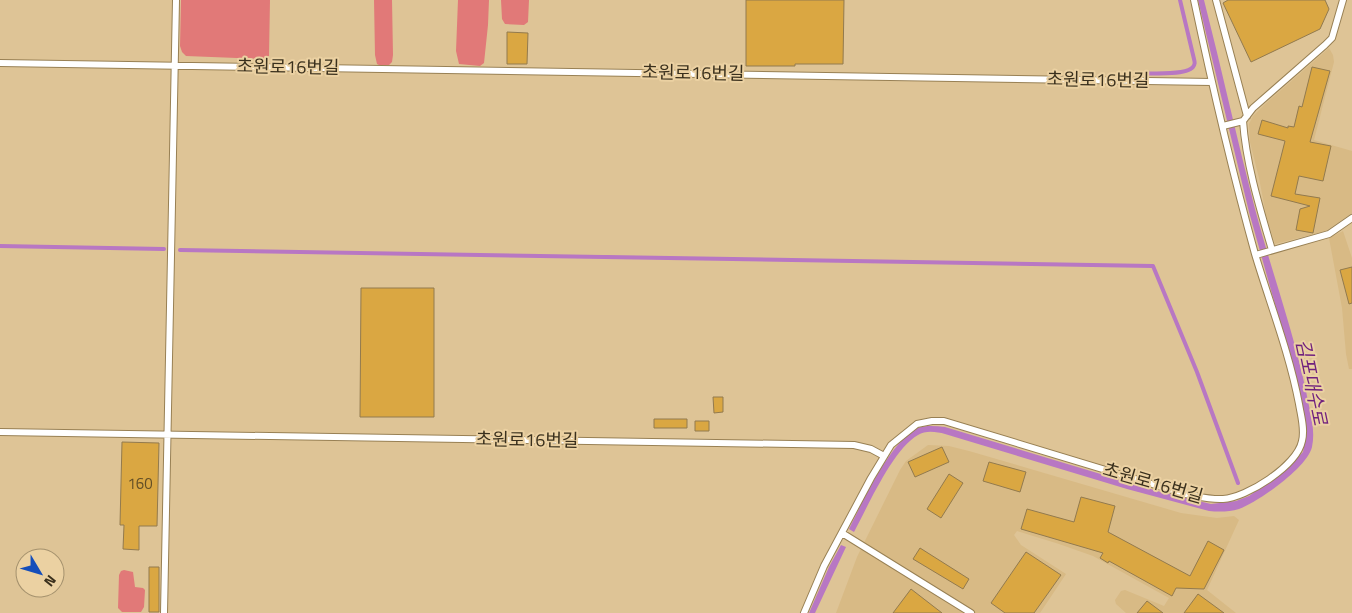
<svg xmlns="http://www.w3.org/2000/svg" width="1352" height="613" viewBox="0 0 1352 613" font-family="'Titillium Web','Noto Sans KR',sans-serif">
<rect width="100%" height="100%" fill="#dec496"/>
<path fill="#d8ba85" d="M1329 48 1333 55 1334 62 1314 140 1352 151V213L1326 231 1275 244 1266 215 1259 178 1250 142 1249 124 1253 116 1264 105Z
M1343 231 1352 258V369H1349L1346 354 1342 308 1329 238Z
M928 445 949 446 969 451 1181 513 1217 518 1234 516 1239 520 1207 590 1236 613H1126L1116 604 1115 600 1121 591 1125 590 1164 606 1169 598 1093 556 1059 544 1017 531 1014 535 1021 545 1066 574 1040 613H836L857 557 900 470 906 461Z"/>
<path fill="#e17978" d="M181 0H270L269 56 265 59 186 56 182 52 180 46Z
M374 0H392L393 55 392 62 389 65H379L377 64 375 55Z
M458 0H489L488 25 484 63 480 66 459 64 456 51Z
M501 0H529L528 22 524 25 505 24 502 19Z
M124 570 133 572 135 587 143 588 145 590 144 607 141 612H122L118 608 119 575 121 571Z"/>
<path fill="#b877c3" d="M1198 0H1204C1222 70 1237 140 1255 209 1271 270 1293 329 1306 391 1309 409 1316 428 1312 447 1307 468 1258 502 1239 509 1229 512 1219 512 1209 511L1127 489 945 434C937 432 926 430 918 435 893 449 868 506 854 532L849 529C862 503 891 440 918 428 926 425 936 426 945 427L1157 491 1211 504 1236 501 1249 496 1286 469 1303 452 1306 433 1300 393 1249 212Z
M841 545 846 547 815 613H809L829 567Z"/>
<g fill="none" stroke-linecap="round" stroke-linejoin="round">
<path stroke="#b877c3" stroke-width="4" d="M1136 73C1147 73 1186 76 1193 67 1195 64 1195 63 1194 59L1180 0
M0 246 164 249
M180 250 1153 266 1197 372 1238 483"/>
</g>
<path fill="#daa742" stroke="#927a4e" d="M746 0H844L843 64H795V66H746Z
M1228 0H1325L1329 9 1320 29 1251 62 1223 3Z
M507 32 528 33 527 64H507Z
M1312 67 1330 71 1310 142 1331 146 1323 181 1299 176 1295 194 1320 198 1313 233 1296 230 1300 209 1310 206 1271 196 1285 141 1258 134 1262 120 1288 128V126L1294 127 1299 106 1302 107Z
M1352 267V303L1349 304 1340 270Z
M361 288H434V417H360Z
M713 397H723V412L714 413Z
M654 419H687V428H654Z
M695 421H709V431H695Z
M122 442 159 443 157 526H139V550L123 549 124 525H120Z
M942 447 949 462 915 477 908 462Z
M989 462 1026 472 1020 492 983 481Z
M949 474 963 483 941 518 927 509Z
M1081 497 1115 506 1108 532 1190 576 1208 541 1224 550 1204 589 1176 588 1172 596 1109 561 1108 563 1100 558 1103 553 1021 529 1027 509 1074 522Z
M920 548 969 579 963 589 913 559Z
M1026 552 1061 575 1034 613H1005L991 603Z
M149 567H159V612H149Z
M911 589 942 613H893Z
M1198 594 1224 613H1184Z
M1147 601 1163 613H1137Z"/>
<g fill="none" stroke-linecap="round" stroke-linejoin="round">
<defs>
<path id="lane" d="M1216 0 1247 116
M0 63 1212 82
M1243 121C1246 164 1260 209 1272 250
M1223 126 1243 121 1253 108 1325 45 1332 38 1343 0
M1256 255 1329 234 1352 218
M0 432 854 445 871 449 884 456
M842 533 971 613
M164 613 176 0
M804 613 824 566 871 478 891 445 917 424 932 421H944L1185 494C1197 496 1210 500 1223 499 1246 498 1297 466 1302 441 1305 429 1301 416 1299 404 1289 352 1270 304 1255 254 1232 171 1212 85 1194 0"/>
</defs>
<use href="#lane" stroke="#988054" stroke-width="8"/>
<use href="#lane" stroke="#fff" stroke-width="6"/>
</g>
<g text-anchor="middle" stroke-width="4" stroke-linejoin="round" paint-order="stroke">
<g font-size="15" fill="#624e26">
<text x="140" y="489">160</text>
</g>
<g font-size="18" fill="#3a301d" stroke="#ebd1a2">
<text transform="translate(288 67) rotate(1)" y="6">초원로16번길</text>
<text transform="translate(693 73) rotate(1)" y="6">초원로16번길</text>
<text transform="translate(1098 80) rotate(1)" y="6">초원로16번길</text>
<text transform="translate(527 440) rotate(1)" y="6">초원로16번길</text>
<text transform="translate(1153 483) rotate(16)" y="6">초원로16번길</text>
</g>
<g font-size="19" font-style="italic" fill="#70217e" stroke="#ebd1a2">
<text transform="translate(1312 382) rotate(78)" y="7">김포대수로</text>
</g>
</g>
<g transform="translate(40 573) rotate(128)"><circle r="24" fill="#ebd1a2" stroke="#a4916d"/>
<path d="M0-4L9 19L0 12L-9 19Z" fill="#154eba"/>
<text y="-8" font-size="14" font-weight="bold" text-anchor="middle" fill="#3a301d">N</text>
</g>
</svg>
